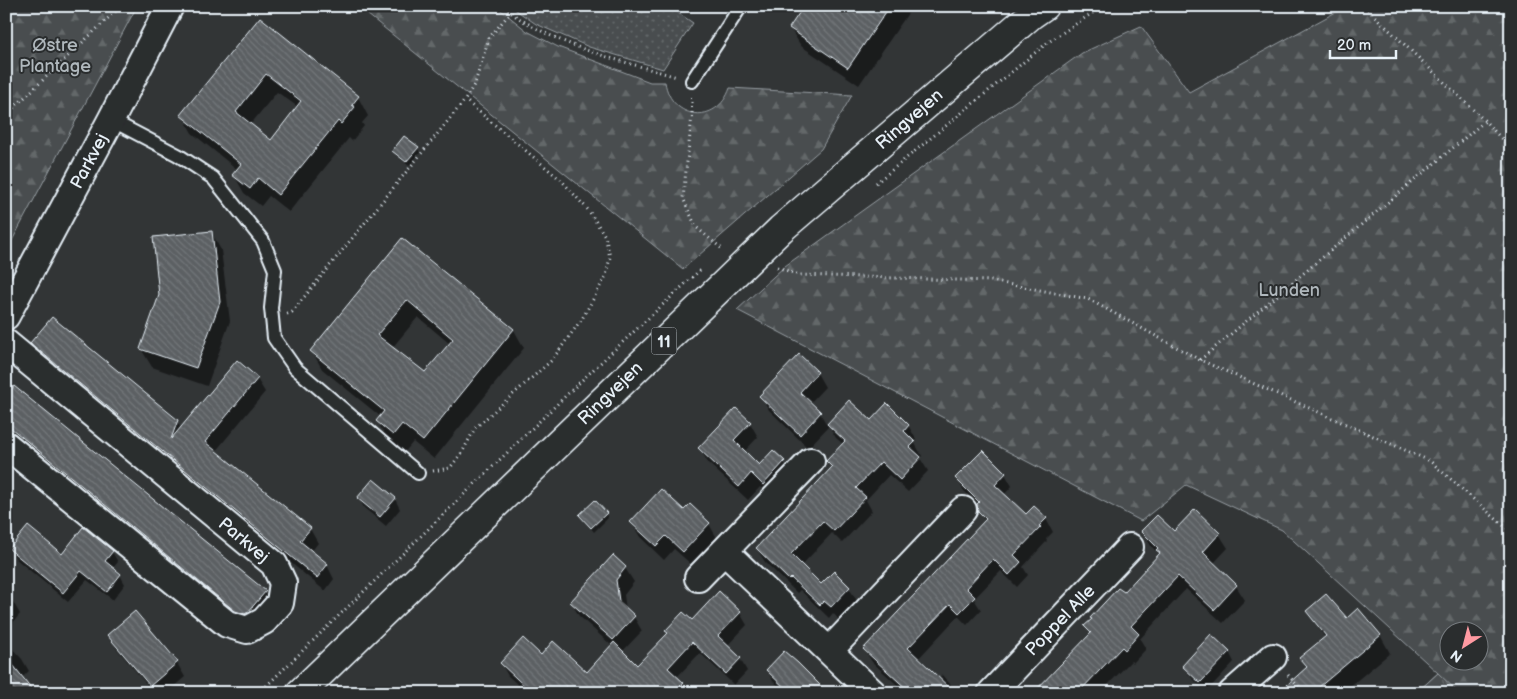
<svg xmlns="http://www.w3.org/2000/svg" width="1517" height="699" viewBox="0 0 1517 699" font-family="'Balsamiq Sans',sans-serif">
<defs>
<pattern id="grass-dots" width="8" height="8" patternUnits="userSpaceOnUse" patternTransform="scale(1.25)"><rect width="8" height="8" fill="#494d4f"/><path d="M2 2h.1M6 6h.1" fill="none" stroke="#636769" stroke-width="1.8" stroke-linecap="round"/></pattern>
<pattern id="forest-firs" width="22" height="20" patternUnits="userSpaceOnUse" patternTransform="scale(1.25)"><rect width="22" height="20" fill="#494d4f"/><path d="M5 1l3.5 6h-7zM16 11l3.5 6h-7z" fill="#636769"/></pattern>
<pattern id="park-tufts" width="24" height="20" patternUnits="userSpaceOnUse" patternTransform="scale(1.25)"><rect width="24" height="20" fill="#494d4f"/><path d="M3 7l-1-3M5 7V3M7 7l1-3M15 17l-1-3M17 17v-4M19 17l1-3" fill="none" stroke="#636769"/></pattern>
<pattern id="building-back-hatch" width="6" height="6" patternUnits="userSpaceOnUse" patternTransform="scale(1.25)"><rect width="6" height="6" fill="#5c6063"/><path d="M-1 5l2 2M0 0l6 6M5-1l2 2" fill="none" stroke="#73777a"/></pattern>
</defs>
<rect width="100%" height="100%" fill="#323536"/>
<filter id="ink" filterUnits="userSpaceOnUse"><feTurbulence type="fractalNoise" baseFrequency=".02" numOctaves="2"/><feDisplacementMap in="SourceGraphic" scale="10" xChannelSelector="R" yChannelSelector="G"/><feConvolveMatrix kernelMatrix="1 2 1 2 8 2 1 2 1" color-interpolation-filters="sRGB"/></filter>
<g filter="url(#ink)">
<path fill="url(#grass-dots)" stroke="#989fa4" d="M510 6H668L693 23 663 69 589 47 536 24Z"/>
<path fill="url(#forest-firs)" stroke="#989fa4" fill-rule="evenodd" d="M6 6H137L6 252Z
M357 6H496L527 31 558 47 650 82H665C671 120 717 126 730 88L852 95 821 149 683 269Z
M1347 6H1511V693H1416L1438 673 1282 530 1186 485 1141 521 737 310 785 266 1082 53 1141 26 1189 92ZM1450 632H1480V662H1450Z"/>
<path fill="url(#park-tufts)" stroke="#989fa4" d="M1438 673 1459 693H1416Z"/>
<path fill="#0007" fill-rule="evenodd" d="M805 6H913L859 85 801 46 790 28Z
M260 18 358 97 368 116 362 123 364 126 352 141 349 138 289 212 269 196 261 206 244 193 234 175 238 170 192 133 182 115ZM277 92 298 107 271 142 250 125Z
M404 138 418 148 420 153 409 166 396 155 394 151Z
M211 232 221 250 230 321 207 386 152 367 141 349Z
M402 239 514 330 524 348 434 459 413 442 404 453 388 440 377 421 381 417 322 369 312 351ZM418 317 450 344 425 374 392 348Z
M32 343 177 421 181 429 257 379 265 392 215 452 310 529 318 543 311 552 327 565 334 579 325 591 40 356Z
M817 373 825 387 810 403 820 413 827 425 849 402 871 421 908 425 916 439 914 442 922 456 920 458 928 471 908 492 889 475 866 500 872 511 842 543 832 533 801 566 821 585 834 573 849 588 857 601 839 620 833 613 829 618 800 590 797 593 765 562 757 549 832 469 828 461 843 444 836 438 829 426 808 448 769 410 761 396Z
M6 398 265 592 273 606 244 625 6 430Z
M750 423 758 437 744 452 759 466 773 452 784 462 793 476 772 498 760 487 748 500 708 463 700 449Z
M1005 474 1012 486 1004 495 1026 515 1046 519 1053 532 1046 539 1047 541 1023 567 1028 575 1017 587 1001 571 974 599 981 610 967 625 958 616 918 659 939 679 942 675 958 693H906L872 662 864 649 985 521 979 510 978 504 964 491 957 478Z
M359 498 395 499 400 509 386 526 364 508Z
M1195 511 1219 534 1228 548 1213 564 1236 586 1245 600 1223 623 1186 589 1140 639 1146 649 1133 663 1131 661 1100 693H1034L1091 635 1086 627 1124 594 1160 555 1151 546 1143 532H1175Z
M684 512 709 524 717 538 692 565 674 549 664 560 640 537 632 523Z
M606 514 608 518 594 532 581 516Z
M84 529 112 552 118 562 112 569 120 575 125 584 113 600 87 580 68 602 16 559 11 549 62 556Z
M613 557 625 568 634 582 624 595 626 609 634 617 642 631 622 652 637 666 692 622 740 613 747 625 727 646 740 659 747 671 734 685 700 653 676 678 683 684 688 693H527L508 676 501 663 541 657 587 674 612 646 579 616 571 602Z
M6 597 13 602 20 614 6 631Z
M1308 612 1347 620 1380 635 1390 653 1342 693H1279L1307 669 1301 659 1325 638Z
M109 635 177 663 185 677 166 693H154L117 649Z
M6 642 22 659 29 671 6 693Z
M1229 652 1234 662 1206 692 1189 675 1184 666Z
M767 670 825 693H777L781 688 773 681Z"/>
<path fill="url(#building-back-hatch)" stroke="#e8f1f8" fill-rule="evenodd" d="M804 6H890L848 68 789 28Z
M260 17 359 96 352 105 355 107 341 124 338 121 278 195 258 178 250 189 232 175 241 164 180 115ZM266 74 301 101 271 140 236 112Z
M404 136 419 147 406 162 392 151Z
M212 231 220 302 196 368 140 349 159 295 153 237Z
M402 238 514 329 423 441 402 424 393 435 376 421 384 411 310 351ZM407 300 453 339 425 372 377 335Z
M52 317 178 420 171 439 237 360 258 378 205 442 311 528 300 541 328 564 317 578 30 343Z
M799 354 818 372 800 392 821 412 800 435 759 396Z
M14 386 266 591 248 612 245 614 235 611 6 424V396Z
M849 400 871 420 887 403 909 425 904 431 915 442 910 447 921 457 900 480 881 462 856 488 866 497 834 531 823 521 791 554 821 584 834 571 850 587 831 607 824 601 820 605 791 578 789 580 756 548 832 467 826 461 845 441 827 424Z
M736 408 751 422 734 440 759 465 773 450 785 461 763 485 751 473 739 487 698 448Z
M983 450 1006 473 995 485 1026 514 1034 506 1047 518 1039 526 1041 527 1014 555 1021 562 1009 575 993 559 966 588 975 597 959 613 950 604 908 648 955 693H911L863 649 986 519 978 511 977 504 979 502 955 478Z
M373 479 396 498 380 517 357 498Z
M661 489 684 510 690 504 710 523 683 552 666 536 656 546 630 522Z
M595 500 607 513 591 528 579 515Z
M1195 509 1220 533 1203 552 1237 585 1214 610 1178 576 1131 626 1139 634 1125 650 1122 647 1078 693H1033L1091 633 1084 626 1092 619 1090 618 1118 588 1124 592 1160 553 1156 550 1158 548 1141 531 1157 515 1174 531Z
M28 526 62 554 83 527 113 551 105 561 121 574 107 592 81 571 63 593 9 549Z
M613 555 626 567 616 580 619 601 635 616 613 640 570 602Z
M719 591 741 612 718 636 741 658 726 674 692 642 668 668 684 683 674 693H574L566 686 559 693H532L500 663 523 638 541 655 553 641 587 672 614 642 637 665 668 633 665 631 683 612 692 620Z
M1326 594 1347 618 1358 608 1381 635 1312 693H1278L1307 667 1299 658 1326 636 1306 611Z
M135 611 178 662 150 686 107 635Z
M1211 634 1230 652 1200 683 1182 666Z
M784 651 798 663 828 693H790L766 670Z
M6 656 35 693H6Z"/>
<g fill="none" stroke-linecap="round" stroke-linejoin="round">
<defs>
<path id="lane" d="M692 81 741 6
M111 120 178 155 213 178 263 241 275 270 271 308 274 338 295 368 418 473"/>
<path id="street" d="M6 316 111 120 170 6
M6 343 274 564 283 583 280 603 264 621 247 630 227 624 6 445
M724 551 873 693
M698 578 811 461
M829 651 963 510
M991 693 1130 547
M1232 693 1273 657"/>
<path id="primary" d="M300 693 781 229 1031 15 1044 6"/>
</defs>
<use href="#lane" stroke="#e8f1f8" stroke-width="16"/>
<use href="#street" stroke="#e8f1f8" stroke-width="30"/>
<use href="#primary" stroke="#e8f1f8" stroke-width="31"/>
<path stroke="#e8f1f8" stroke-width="3" stroke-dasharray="1 4" stroke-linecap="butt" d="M504 6C511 14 520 19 529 24 574 51 627 62 677 77
M1364 6 1485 121 1511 149
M692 97V116L683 198 696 227 722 249
M6 115 121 6
M876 183 1047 43 1103 6
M777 267 799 275 991 281 1088 299 1200 360 1430 461 1511 532
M287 314 292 312 465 100 475 83 489 38 510 13
M1200 360 1485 121
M433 471 450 468 463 451 475 428 552 360 582 319 606 276 610 257 605 236 589 211 561 180 465 100
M1288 675 1304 693
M259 693 581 381 700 270"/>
<use href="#lane" stroke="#2a2d2e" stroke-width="12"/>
<use href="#street" stroke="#2a2d2e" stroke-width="26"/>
<use href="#primary" stroke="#2a2d2e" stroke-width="28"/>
</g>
</g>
<g text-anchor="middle" stroke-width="4" stroke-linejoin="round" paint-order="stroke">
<rect fill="#2a2d2e" stroke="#afb6bb" stroke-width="1" x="651.5" y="327.5" width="25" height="27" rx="4"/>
<g font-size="16" font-weight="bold" fill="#e8f1f8">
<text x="664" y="347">11</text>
</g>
<g font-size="18" fill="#b0b8bd" stroke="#2a2d2e">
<text x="55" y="51">Østre<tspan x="55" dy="21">Plantage</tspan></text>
<text x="1289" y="296">Lunden</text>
</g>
<g font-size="18" fill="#e8f1f8" stroke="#2a2d2e">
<text transform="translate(909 119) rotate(-41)" y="6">Ringvejen</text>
<text transform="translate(89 161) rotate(-62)" y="6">Parkvej</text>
<text transform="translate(610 393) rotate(-44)" y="6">Ringvejen</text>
<text transform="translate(244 540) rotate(40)" y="6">Parkvej</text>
<text transform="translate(1060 620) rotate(-46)" y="6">Poppel Alle</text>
</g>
</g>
<rect width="1517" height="699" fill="none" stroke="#2a2d2e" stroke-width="25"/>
<rect x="12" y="12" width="1492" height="674" fill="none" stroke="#e8f1f8" stroke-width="2" filter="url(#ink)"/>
<g transform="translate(1464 646) rotate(216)"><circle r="24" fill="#2a2d2e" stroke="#767b7f"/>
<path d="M0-4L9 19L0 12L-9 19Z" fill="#ff9aa2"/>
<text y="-8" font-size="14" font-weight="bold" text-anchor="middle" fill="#e8f1f8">N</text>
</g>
<path d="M1330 50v8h66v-8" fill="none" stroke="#e8f1f8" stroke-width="2.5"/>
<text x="1337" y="50" font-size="15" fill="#e8f1f8" stroke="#2a2d2e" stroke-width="4" paint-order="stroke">20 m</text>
</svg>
